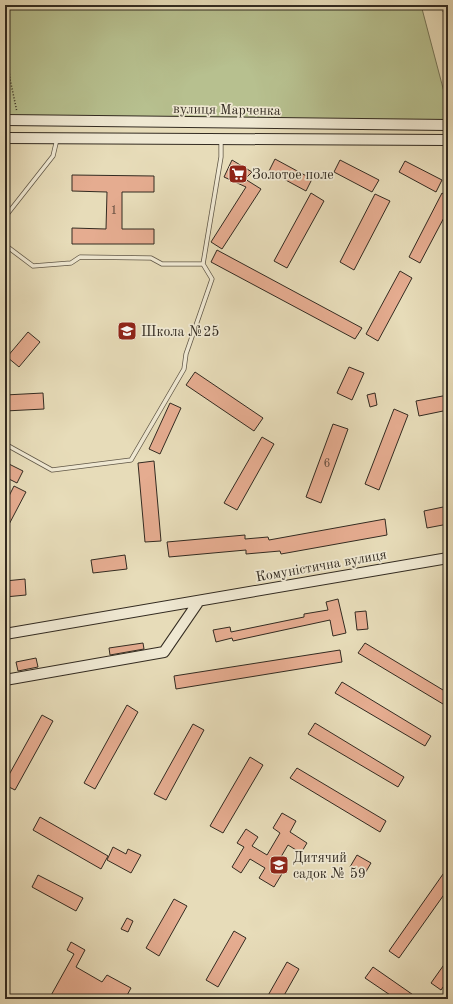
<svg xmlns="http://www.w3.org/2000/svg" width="453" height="1004" viewBox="0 0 453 1004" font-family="'Old Standard TT',serif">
<rect width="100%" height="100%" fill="#e7dcb9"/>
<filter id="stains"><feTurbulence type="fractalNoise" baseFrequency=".005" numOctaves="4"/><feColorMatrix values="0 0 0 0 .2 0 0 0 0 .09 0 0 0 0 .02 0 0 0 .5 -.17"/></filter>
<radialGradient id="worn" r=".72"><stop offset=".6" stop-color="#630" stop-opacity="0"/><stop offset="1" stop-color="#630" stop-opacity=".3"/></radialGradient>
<path fill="#b7c08f" stroke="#757658" d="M5 5H421L448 107V121L5 117Z"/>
<path fill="#e5ac90" stroke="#332b21" d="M275 159 312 179 306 191 269 171Z
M232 160 252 172 245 179 261 189 222 249 211 242 246 187 224 177Z
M340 160 379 180 372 192 334 172Z
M405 161 442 180 436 192 399 172Z
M72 175 154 176V192H122V229H154V244H72V228L106 229 107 192 72 191Z
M311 193 324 201 287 268 274 261Z
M442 193 448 197V210L420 263 409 257Z
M375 194 390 201 354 270 340 262Z
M217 250 362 328 355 339 211 262Z
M400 271 412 278 378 341 366 334Z
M28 332 40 342 19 367 7 357Z
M349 367 364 373 352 400 337 393Z
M195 372 263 418 254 431 186 385Z
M43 393 44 409 5 411V395Z
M375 393 377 405 370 407 367 395Z
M448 395V410L419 416 416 401Z
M170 403 181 408 160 454 149 449Z
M394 409 408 415 379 490 365 484Z
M333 424 348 429 321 503 306 497Z
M262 437 274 444 237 510 224 503Z
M154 461 161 541 145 542 138 463Z
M5 462 23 471 17 483 5 477Z
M14 486 26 492 5 532V504Z
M448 506V524L427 528 424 511Z
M385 519 387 535 281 554 280 551 246 554V550L169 557 167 542 245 535V539L268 537 269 540Z
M125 555 127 569 93 573 91 560Z
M25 579 26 595 5 597V581Z
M338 599 346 633 333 636 330 620 233 641 232 638 216 642 213 630 230 627 231 632 304 617V614L328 610 326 602Z
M366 611 368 629 357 630 355 612Z
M143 643 144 649 110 655 109 648Z
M365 643 448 693V707L358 653Z
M340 650 342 662 176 689 174 676Z
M36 658 38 667 18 671 16 662Z
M342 682 431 736 425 746 335 693Z
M127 705 138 712 95 789 84 783Z
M42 715 53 721 15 790 5 785V782Z
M315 723 404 777 398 787 308 734Z
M193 724 204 730 166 800 154 794Z
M250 757 263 765 223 833 210 826Z
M297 768 386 821 380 832 290 778Z
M282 813 296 821 290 832 307 843 301 853 288 845 275 867 283 872 274 887 259 878 265 868 250 859 241 873 232 867 244 847 237 843 246 829 258 837 252 846 267 855 280 833 273 828Z
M40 817 108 856 101 869 33 830Z
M113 847 126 854 128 849 141 855 131 873 107 860Z
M357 855 371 863 364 875 350 867Z
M448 867V889L399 958 389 951Z
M38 875 83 898 76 911 32 887Z
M174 899 187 906 159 956 146 948Z
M127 918 133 921 128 932 121 929Z
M234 931 246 938 218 987 206 980Z
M71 942 85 950 76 967 102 982 107 975 131 988 125 999H49L74 954 67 950Z
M448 959V980L441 990 431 983Z
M287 962 299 969 282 999H266Z
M373 967 419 999H396L365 978Z"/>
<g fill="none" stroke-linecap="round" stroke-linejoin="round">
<defs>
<path id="lane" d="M5 217 53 156 57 139
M5 245 33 266 71 263 80 257 151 258 162 264H203
M5 444 52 470 131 460 184 369 186 354 212 279 203 264 221 157V140"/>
<path id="secondary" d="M5 120 448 125
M5 138 448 140
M5 634 448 558
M5 680 164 652 199 601"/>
</defs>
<use href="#lane" stroke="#605747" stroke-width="5"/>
<use href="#secondary" stroke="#332b21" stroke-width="12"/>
<path stroke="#332b21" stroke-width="1.5" stroke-dasharray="1 2" stroke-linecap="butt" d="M442 5 448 33
M5 35 10 79 17 112"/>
<use href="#lane" stroke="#efe8d2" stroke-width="3.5"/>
<use href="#secondary" stroke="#efe8d2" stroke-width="10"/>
</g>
<defs>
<symbol id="supermarket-square" viewBox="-11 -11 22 22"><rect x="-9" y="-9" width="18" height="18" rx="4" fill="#8f2418" stroke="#efe8d2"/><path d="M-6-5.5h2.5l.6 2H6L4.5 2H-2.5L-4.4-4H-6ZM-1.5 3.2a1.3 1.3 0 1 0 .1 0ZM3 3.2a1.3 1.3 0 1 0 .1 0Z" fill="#fff"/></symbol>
<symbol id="school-square" viewBox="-11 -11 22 22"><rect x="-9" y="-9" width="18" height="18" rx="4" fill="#8f2418" stroke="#efe8d2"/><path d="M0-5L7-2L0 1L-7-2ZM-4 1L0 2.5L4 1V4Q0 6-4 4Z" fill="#fff"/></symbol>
</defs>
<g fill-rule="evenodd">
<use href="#supermarket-square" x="227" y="163" width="22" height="22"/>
<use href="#school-square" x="116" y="320" width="22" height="22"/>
<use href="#school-square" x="268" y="854" width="22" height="22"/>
</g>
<g text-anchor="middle" stroke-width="3.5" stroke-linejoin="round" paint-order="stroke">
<g font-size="12" fill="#604b3d">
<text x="114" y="214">1</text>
<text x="327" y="467">6</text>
</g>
<g font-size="14" fill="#332b21" stroke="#efe8d2">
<text transform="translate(227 109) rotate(1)" y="5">вулиця Марченка</text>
<text transform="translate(321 565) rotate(-10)" y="5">Комуністична вулиця</text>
</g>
<g font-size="14" fill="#332b21" stroke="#efe8d2" text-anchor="start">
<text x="252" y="179">Золотое поле</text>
<text x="141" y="336">Школа №25</text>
<text x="293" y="862">Дитячий<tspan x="293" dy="16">садок № 59</tspan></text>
</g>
</g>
<rect width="453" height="1004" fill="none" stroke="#e7dcb9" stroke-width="20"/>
<rect x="6" y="6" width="441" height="992" fill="none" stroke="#332b21" stroke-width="2"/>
<rect x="10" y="10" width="433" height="984" fill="none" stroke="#332b21"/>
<rect width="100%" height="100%" filter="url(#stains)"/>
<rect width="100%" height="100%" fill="url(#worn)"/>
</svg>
